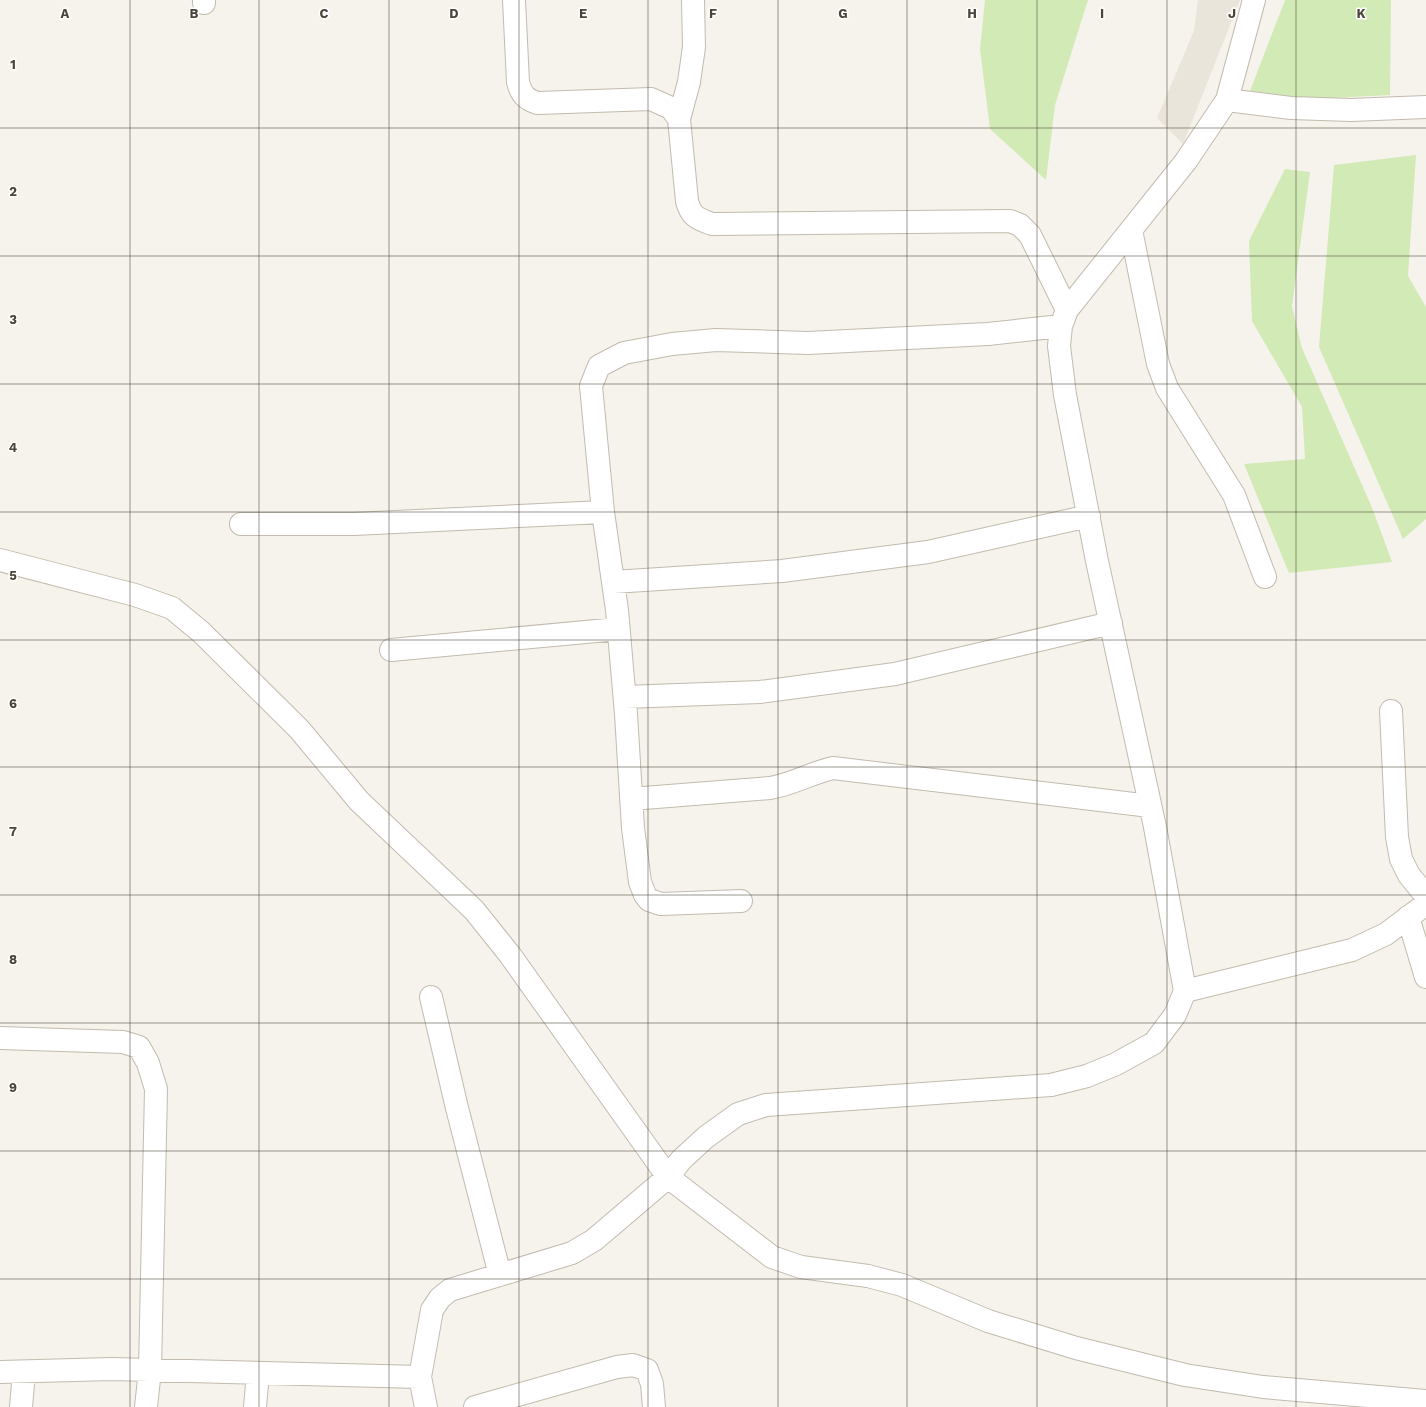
<svg xmlns="http://www.w3.org/2000/svg" width="1426" height="1407" viewBox="0 0 1426 1407" font-family="'Work Sans',sans-serif">
<rect width="100%" height="100%" fill="#f6f3ec"/>
<path fill="#eae5da" d="M1198 0H1240L1183 144 1157 118 1194 31Z"/>
<path fill="#d2eab5" d="M985 0H1088L1055 105 1046 180 990 129 980 49Z
M1285 0H1391L1390 95 1312 99 1250 91Z
M1416 155 1408 276 1426 307V519L1403 539 1319 347 1334 165Z
M1285 169 1310 172 1292 306 1302 348 1373 510 1392 562 1289 573 1244 464 1305 459 1302 407 1252 321 1249 241Z"/>
<g fill="none" stroke-linecap="round" stroke-linejoin="round">
<defs>
<path id="street" d="M204 0V3
M514 0 518 82C521 94 526 100 538 103L651 99 671 108 679 119 687 201C691 217 698 219 712 224L1010 221 1020 225 1030 235 1067 310
M1227 100 1291 108 1351 110 1426 107
M679 119 689 82 694 47 693 0
M1131 230 1158 364 1167 388 1234 495 1265 577
M241 524H354L603 512
M0 560 135 595 172 608 201 632 299 729 359 801 474 910 510 955 668 1177 772 1257 801 1267 868 1276 902 1285 988 1321 1076 1348 1185 1375 1263 1387 1426 1401
M613 582 782 571 928 552 1089 516
M391 650 618 629
M625 697 760 692 895 674 1111 623
M1391 711 1397 837 1401 859 1409 875 1426 896
M631 799 770 788C793 784 811 773 833 768L1150 806
M741 901 661 904 649 900 645 895 640 882 633 828 626 714 617 610 603 512 591 386 599 366 624 353 672 344 716 340 808 343 988 334 1061 326
M1408 917 1426 977
M1185 991 1352 950 1386 934 1426 904
M431 997 457 1108 500 1275
M0 1038 123 1042 139 1047 148 1063 156 1089 150 1370 146 1407
M0 1372 112 1369 420 1377
M21 1407 24 1372
M255 1407 258 1373
M426 1407 420 1377 432 1310 440 1298 450 1290 572 1253 594 1240 668 1177 681 1160 706 1137 738 1114 766 1105 1051 1085 1087 1076 1116 1064 1154 1043 1175 1015 1185 991 1155 827 1097 561 1065 395 1059 346 1061 326 1067 310 1186 161 1227 100 1254 0
M475 1407 617 1367 633 1365 647 1370 652 1384 654 1407"/>
</defs>
<use href="#street" stroke="#c2bbae" stroke-width="24"/>
<use href="#street" stroke="#fff" stroke-width="22"/>
</g>
<path fill="none" stroke="#4b4439" stroke-width="1" stroke-opacity="0.55" d="M130 0V1407M259 0V1407M389 0V1407M519 0V1407M648 0V1407M778 0V1407M907 0V1407M1037 0V1407M1167 0V1407M1296 0V1407M0 128H1426M0 256H1426M0 384H1426M0 512H1426M0 640H1426M0 767H1426M0 895H1426M0 1023H1426M0 1151H1426M0 1279H1426"/>
<g font-size="13" text-anchor="middle" font-weight="bold" fill="#4b4439" stroke="#fff" stroke-width="3" stroke-linejoin="round" paint-order="stroke">
<text x="65" y="18">A</text>
<text x="194" y="18">B</text>
<text x="324" y="18">C</text>
<text x="454" y="18">D</text>
<text x="583" y="18">E</text>
<text x="713" y="18">F</text>
<text x="843" y="18">G</text>
<text x="972" y="18">H</text>
<text x="1102" y="18">I</text>
<text x="1232" y="18">J</text>
<text x="1361" y="18">K</text>
<text x="13" y="69">1</text>
<text x="13" y="196">2</text>
<text x="13" y="324">3</text>
<text x="13" y="452">4</text>
<text x="13" y="580">5</text>
<text x="13" y="708">6</text>
<text x="13" y="836">7</text>
<text x="13" y="964">8</text>
<text x="13" y="1092">9</text>
</g>
</svg>
